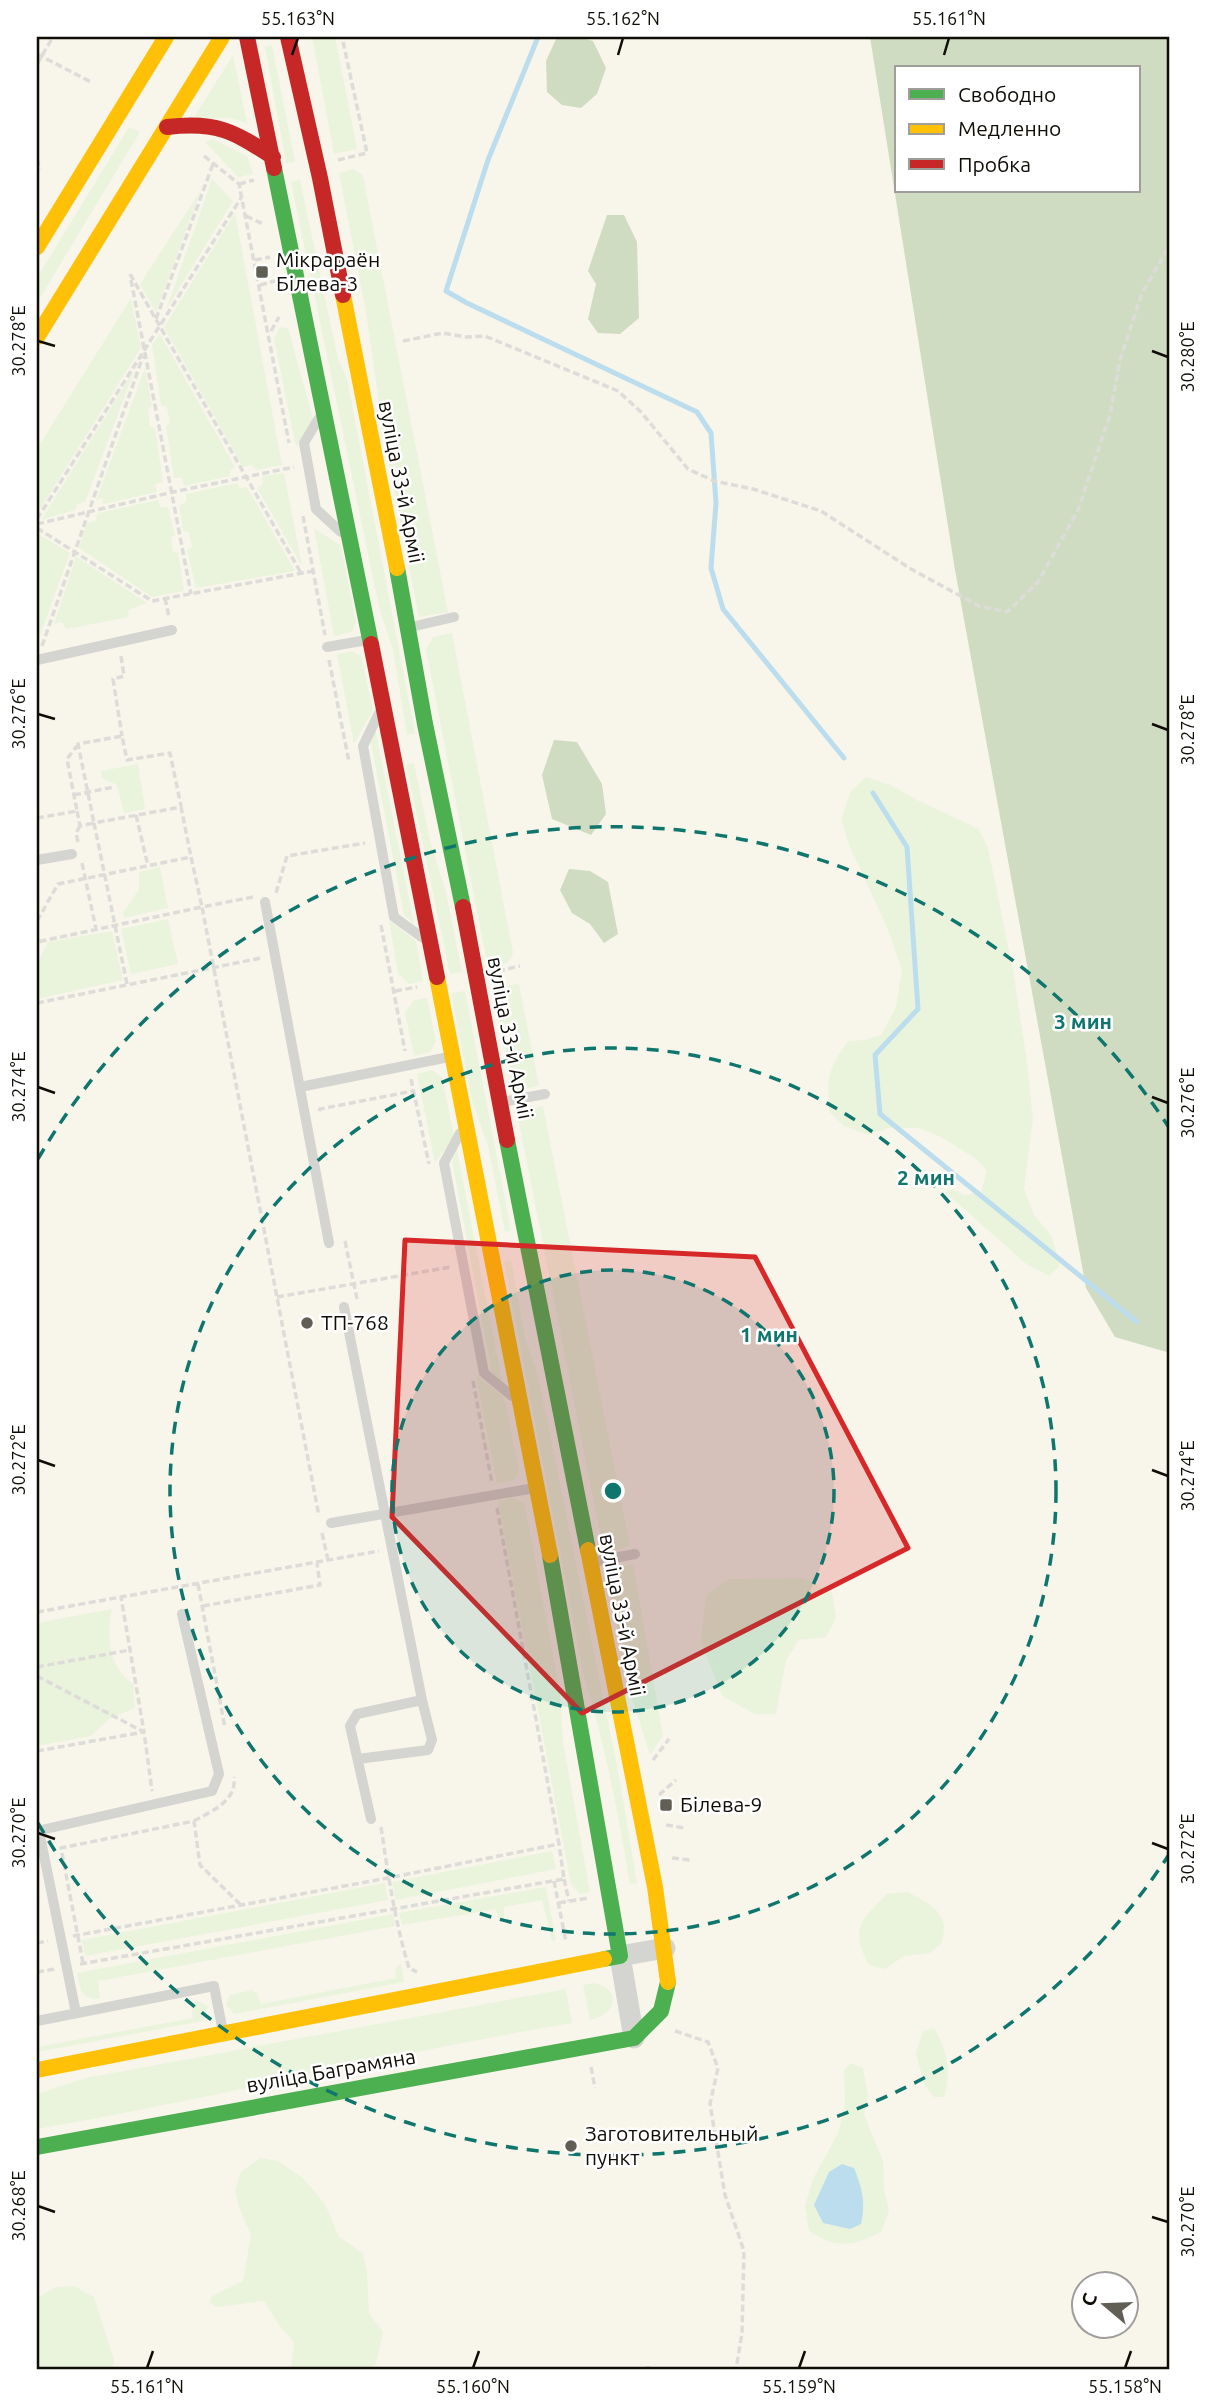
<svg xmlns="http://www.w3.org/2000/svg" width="1207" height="2406" viewBox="0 0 1207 2406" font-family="Ubuntu,sans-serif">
<rect width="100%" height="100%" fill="#f8f5eb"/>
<path fill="#eaf4dd" d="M312 37H335L357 149 334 154Z
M272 45 295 162 286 163 265 47Z
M233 55 247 123 230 118 193 119Z
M129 127 140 132 37 303V278Z
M213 139 247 156 253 174 238 177 205 142Z
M354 169 363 176 448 612 419 617 385 445 366 312 339 173Z
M212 179 233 201 166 310Z
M300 180 338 359 347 378 415 733 407 735 393 650 379 607 291 182Z
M201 190 156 312 140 284Z
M235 213 282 465 257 470 252 465 243 467 164 327Z
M131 298 141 348 37 514V449Z
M280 327 288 328 314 422 296 447 274 339Z
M160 334 235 467 230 471V476L184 486 182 478H174L166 426 170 423 167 407 161 405 152 345Z
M145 368 152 406 148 408 150 427 155 428 163 482 155 484 157 492 103 504V498L96 500Z
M135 369 85 502 77 504 75 510 41 520Z
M284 473 302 566 257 488 263 484 262 476Z
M237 483 240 488 247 487 295 571 196 588 187 550 192 547 189 532 183 531 179 505 186 502V494Z
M158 500 160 507H168L175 535 171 537 173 551 178 553 184 591 152 597 79 548 87 523 95 521 98 513Z
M314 528 341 546 356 622 352 632 334 636Z
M37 533 70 553 37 644Z
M76 557H77L147 603 128 610 129 617 66 629 62 622 54 624Z
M452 633 513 953C509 966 500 966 488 968L426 649 433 637Z
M353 651 361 656 373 710 354 744 337 654Z
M375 728 414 924 404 915 370 738Z
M414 763 430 841 446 892 462 972 450 974 406 764Z
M138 764 145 809 124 813 117 785 102 778 101 771Z
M866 777 891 785 917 800 979 829 988 848 1013 970 1027 1062 1033 1119 1024 1188 1034 1215 1051 1235 1060 1265 1049 1276 1025 1263 945 1192 952 1189 965 1195 981 1192 987 1171 976 1159 941 1137 919 1128H889L868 1135 844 1126 829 1111C827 1075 828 1070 848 1041L865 1040 881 1035 896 1007 902 970 886 925 849 845 841 819 851 791Z
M160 867 168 908 124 918 123 913 139 889V872Z
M168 919 178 964 131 974 121 929Z
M389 920 416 941 423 981 409 984 398 974Z
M112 931 123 980 37 999V964L48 942Z
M519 984 539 1086 513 1091 493 988Z
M465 991 511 1230 505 1232 488 1146 472 1101 451 993Z
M427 998 436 1041 430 1052 414 1056 405 1013 414 1000Z
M432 1070 442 1077 454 1137 435 1163 417 1074Z
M543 1106 630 1546 612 1551 603 1547 518 1118 523 1111Z
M457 1150 502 1381 492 1373 452 1161Z
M511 1260 525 1338 538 1376 619 1776 637 1883 630 1884C618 1813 605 1745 584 1676L504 1262Z
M476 1375 504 1397 519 1472 514 1480 497 1484Z
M512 1498 524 1502 560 1692 563 1742 590 1892 580 1894 571 1884 498 1501Z
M633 1564 663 1736 650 1755 628 1685 609 1586V1579L616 1568Z
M803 1578 832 1592 836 1618 826 1637 799 1640 786 1660 776 1714H755L722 1696 701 1641 706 1595 729 1579Z
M112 1609C106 1637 109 1667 133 1684L135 1708 109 1719 91 1736 37 1746V1623Z
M552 1851 556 1869 396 1900 392 1882Z
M385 1883 388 1900 85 1956 82 1940Z
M546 1887 556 1940 552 1941 542 1900 504 1907V1922L499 1921 496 1909 402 1925 399 1913Z
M907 1892C922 1899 943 1909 944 1927 945 1932 942 1940 941 1944L930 1953 904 1956 885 1969 869 1965C849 1929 861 1920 887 1894Z
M393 1914 395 1926 98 1981 100 1999C81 2000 80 1989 77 1973Z
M401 1963 404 1982 234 2014 226 2005 230 1995 252 1990 257 1993 261 2004 396 1978 395 1969Z
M593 1983C623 1989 617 2014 590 2020L583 1985Z
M566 1989 572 2023C393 2053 216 2098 37 2129V2094L86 2078Z
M198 2001 208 2006 203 2021 37 2052V2047L193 2018 191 2005Z
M934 2028C947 2049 952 2073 944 2097H934L924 2084 916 2053 923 2031Z
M851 2063 863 2068 868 2096 864 2115 883 2161 884 2190 889 2210 882 2231C854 2247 835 2249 809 2231L805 2206 813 2179 839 2131 845 2103 844 2070Z
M260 2158 278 2161 303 2178 325 2204 339 2237 363 2253 367 2271 369 2313 383 2332 376 2364 368 2369H291L294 2342 279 2325 264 2301 217 2307 209 2302 212 2296 243 2281 251 2235 239 2207 235 2190 241 2172Z
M74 2286 94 2297 114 2360 113 2369H37V2298L56 2287Z"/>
<path fill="#cfdcc1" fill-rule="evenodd" d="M562 37H578L593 41 606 68 597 94 581 108 562 105 547 92 546 61 556 39Z
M870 37H1170V1353L1115 1337 1086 1288 955 570ZM1139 68V191H897V68Z
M607 215H624L637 242 639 318 620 334 598 333 588 319 596 284 588 271Z
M554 740 577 742 602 784 606 814 591 835 552 819 542 775Z
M569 869 590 871 608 882 618 934 604 943 590 924 572 913 560 890Z"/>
<path fill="#bcdded" d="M842 2164 854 2168C862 2188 866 2202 861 2224L850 2229 823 2223 814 2205 829 2172Z"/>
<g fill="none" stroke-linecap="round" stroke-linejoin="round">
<path stroke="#bcdded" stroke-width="5" d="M538 37 488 160 446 291 467 303 697 412 711 433 716 503 711 568 723 609 844 758
M873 793 907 847 918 1009 875 1055 880 1114 1137 1322"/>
<path stroke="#dddcd9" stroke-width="3.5" stroke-dasharray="7 3.5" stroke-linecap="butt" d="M37 54 91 82
M37 64 53 37
M204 156 239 184 289 443
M37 159 40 170
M338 160 367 153 342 37
M239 184 254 180
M246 216 263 224
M255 260 270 257
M130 274 301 573
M131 280 191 594
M260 285 275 281
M156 319 213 164
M271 331 279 317
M403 341 443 333 466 337 485 336 618 391 641 412 688 469 714 481 753 489 821 511 911 569 979 606 1007 612 1038 582 1078 510 1110 415 1120 360 1142 293 1170 245
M303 516 325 635
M37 519 241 198
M37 524 173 492 294 467
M37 528 152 601 313 571
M165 598 169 617
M42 646 143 356
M121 656 124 676 113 679 122 736
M329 660 349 762
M74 795 114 787
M77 811 80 826 94 823 78 744 122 736 127 760 170 753 181 806
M136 815 148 866
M37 818 77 811 67 759 77 746
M78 842 76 833 80 826
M82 863 96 929
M276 893 287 856 365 843
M253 897 202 907 319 1516
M37 921 58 884 191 857 202 907 37 942
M381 925 405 1051
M498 971 520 966
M127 984 94 823 181 807 191 857
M395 991 417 987
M37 1003 261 958
M411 1079 429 1164
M319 1111 320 1109 413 1091
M345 1241 357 1299
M277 1297 451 1267
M473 1381 492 1483
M322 1533 328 1560
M198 1584 225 1728
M203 1606 320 1585 317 1563
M37 1612 379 1551
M37 1667 130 1650
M37 1676 144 1732 152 1791
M37 1751 144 1732 121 1597
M653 1760 669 1739
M659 1795 676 1780
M194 1821C212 1811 237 1801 234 1777
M666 1825 685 1828
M381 1827C388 1874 395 1922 409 1968L417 1972
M672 1858 690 1860
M564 1879 569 1901
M554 1881 566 1942
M559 1903 588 1898
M73 1936 388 1878 559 1844 497 1508
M37 1943 48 1941
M83 1963 61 1848 194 1821 200 1865 240 1904
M80 1964 564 1879 559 1844
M37 1972 55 1969
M675 2031 708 2042 718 2068 710 2104 725 2195 744 2251 742 2333 736 2369
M591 2067 595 2088
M648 2366V2369"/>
<path stroke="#d4d4d1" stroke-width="10" d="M319 418 304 443 316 509 341 532
M411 627 454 617
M327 647 367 640
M37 660 172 630
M379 713 363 746 394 917 423 938
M37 860 72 854
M265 902 329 1243
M300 1087 449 1057
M502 1102 545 1094
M460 1133 444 1163 484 1373 512 1396
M344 1307 422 1700 432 1740 428 1750 358 1759
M331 1523 535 1488
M592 1562 635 1554
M371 1819 350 1726 357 1714 422 1700
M37 1831 212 1791 219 1774 182 1614
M39 1831 76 2013
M37 2021 214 1986 223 2032"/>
<path stroke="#d4d4d1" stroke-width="21" d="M634 2038 620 1956 665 1948"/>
<path stroke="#4caf50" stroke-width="16" d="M274 168 371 644
M397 568 425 724 463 907
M507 1140 588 1550
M550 1555 620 1956 604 1959
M37 2147 634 2038 661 2011 668 1982"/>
<path stroke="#ffc107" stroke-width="16" d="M37 247 166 37
M343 295 397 568
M37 337 222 37
M437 977 550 1555
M588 1550 655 1887 668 1982
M37 2070 604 1959"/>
<path stroke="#c62828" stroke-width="16" d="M247 37 274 168
M288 37 320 178 343 295
M167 127C216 121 233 131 273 157
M371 644 437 977
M463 907 507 1140"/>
</g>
<path fill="#d62828" fill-opacity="0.2" stroke="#d62828" stroke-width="5" stroke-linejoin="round" d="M405 1240 755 1257 908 1548 582 1713 392 1517Z"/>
<path fill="none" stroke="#0f0d06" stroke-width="2.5" d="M292 55 298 38M618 55 623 38M944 55 949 38M38 341 55 346M1152 351 1168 357M38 714 55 719M1152 724 1168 730M38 1087 55 1093M1152 1097 1168 1103M38 1460 55 1466M1152 1470 1168 1476M38 1833 55 1839M1152 1843 1168 1849M38 2206 55 2212M1152 2217 1168 2222M147 2368 153 2351M473 2368 479 2351M799 2368 805 2351M1125 2368 1131 2351"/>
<circle cx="613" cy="1491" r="221" fill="#0f766e" fill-opacity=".12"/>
<g fill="none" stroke="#0f766e" stroke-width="3.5" stroke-dasharray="12 9">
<circle cx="613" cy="1491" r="221"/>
<circle cx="613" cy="1491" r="443"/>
<path d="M1170 1853A664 664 0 0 1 38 1823M38 1159A664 664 0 0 1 1170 1129"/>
</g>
<g fill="#615e56" stroke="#fff" stroke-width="2.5">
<rect x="255" y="265" width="14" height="14" rx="3.5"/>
<circle cx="307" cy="1323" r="7"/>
<rect x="659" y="1798" width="14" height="14" rx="3.5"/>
<circle cx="571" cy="2146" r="7"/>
</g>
<g text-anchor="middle" stroke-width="5" stroke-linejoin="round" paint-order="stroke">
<g font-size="21" fill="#0f0d06" stroke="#fff" text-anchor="start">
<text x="276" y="267">Мікрараён<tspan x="276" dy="24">Білева-3</tspan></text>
<text x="321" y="1330">ТП-768</text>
<text x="680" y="1812">Білева-9</text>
<text x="585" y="2141">Заготовительный<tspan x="585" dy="24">пункт</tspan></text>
</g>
<g font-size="21" fill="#0f0d06" stroke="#fff">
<text transform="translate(401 482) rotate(79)" y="7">вуліца 33-й Арміі</text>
<text transform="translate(510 1038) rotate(79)" y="7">вуліца 33-й Арміі</text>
<text transform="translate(622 1615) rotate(79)" y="7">вуліца 33-й Арміі</text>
<text transform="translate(331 2071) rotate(-10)" y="7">вуліца Баграмяна</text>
</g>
</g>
<circle cx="613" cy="1491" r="10" fill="#0f766e" stroke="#fff" stroke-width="3.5"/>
<g font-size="21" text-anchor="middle" font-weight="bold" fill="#0f766e" stroke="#fff" stroke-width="5" stroke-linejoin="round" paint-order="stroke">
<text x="1083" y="1029">3 мин</text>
<text x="926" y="1185">2 мин</text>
<text x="769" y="1342">1 мин</text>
</g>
<rect width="1207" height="2406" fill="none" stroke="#ffffff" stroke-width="77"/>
<rect x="895" y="66" width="245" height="126" fill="#ffffff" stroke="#9f9e9b" stroke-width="2"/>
<rect x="909" y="89" width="35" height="10" fill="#4caf50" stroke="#9f9e9b" stroke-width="2"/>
<text x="958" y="102" font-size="21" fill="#0f0d06">Свободно</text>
<rect x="909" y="124" width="35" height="10" fill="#ffc107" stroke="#9f9e9b" stroke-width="2"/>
<text x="958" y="136" font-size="21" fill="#0f0d06">Медленно</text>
<rect x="909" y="159" width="35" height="10" fill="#c62828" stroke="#9f9e9b" stroke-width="2"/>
<text x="958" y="172" font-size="21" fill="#0f0d06">Пробка</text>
<g transform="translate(1105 2305) rotate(289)"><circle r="33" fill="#ffffff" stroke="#9f9e9b" stroke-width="2"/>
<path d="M0-5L12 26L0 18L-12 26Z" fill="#615e56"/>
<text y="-10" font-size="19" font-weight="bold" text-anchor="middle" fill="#0f0d06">С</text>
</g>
<rect x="38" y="38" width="1130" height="2330" fill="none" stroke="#0f0d06" stroke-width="2.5"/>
<g font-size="18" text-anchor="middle" fill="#0f0d06">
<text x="298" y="25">55.163°N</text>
<text x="623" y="25">55.162°N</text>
<text x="949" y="25">55.161°N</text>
<text transform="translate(19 341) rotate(-90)" y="6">30.278°E</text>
<text transform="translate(1188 357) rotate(-90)" y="6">30.280°E</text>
<text transform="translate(19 714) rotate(-90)" y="6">30.276°E</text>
<text transform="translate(1188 730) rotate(-90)" y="6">30.278°E</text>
<text transform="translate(19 1087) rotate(-90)" y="6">30.274°E</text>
<text transform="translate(1188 1103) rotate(-90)" y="6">30.276°E</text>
<text transform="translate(19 1460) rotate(-90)" y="6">30.272°E</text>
<text transform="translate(1188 1476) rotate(-90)" y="6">30.274°E</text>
<text transform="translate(19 1833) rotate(-90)" y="6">30.270°E</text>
<text transform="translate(1188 1849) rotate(-90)" y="6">30.272°E</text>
<text transform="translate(19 2206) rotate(-90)" y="6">30.268°E</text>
<text transform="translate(1188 2222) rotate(-90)" y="6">30.270°E</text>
<text x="147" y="2393">55.161°N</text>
<text x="473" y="2393">55.160°N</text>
<text x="799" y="2393">55.159°N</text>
<text x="1125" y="2393">55.158°N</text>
</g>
</svg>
